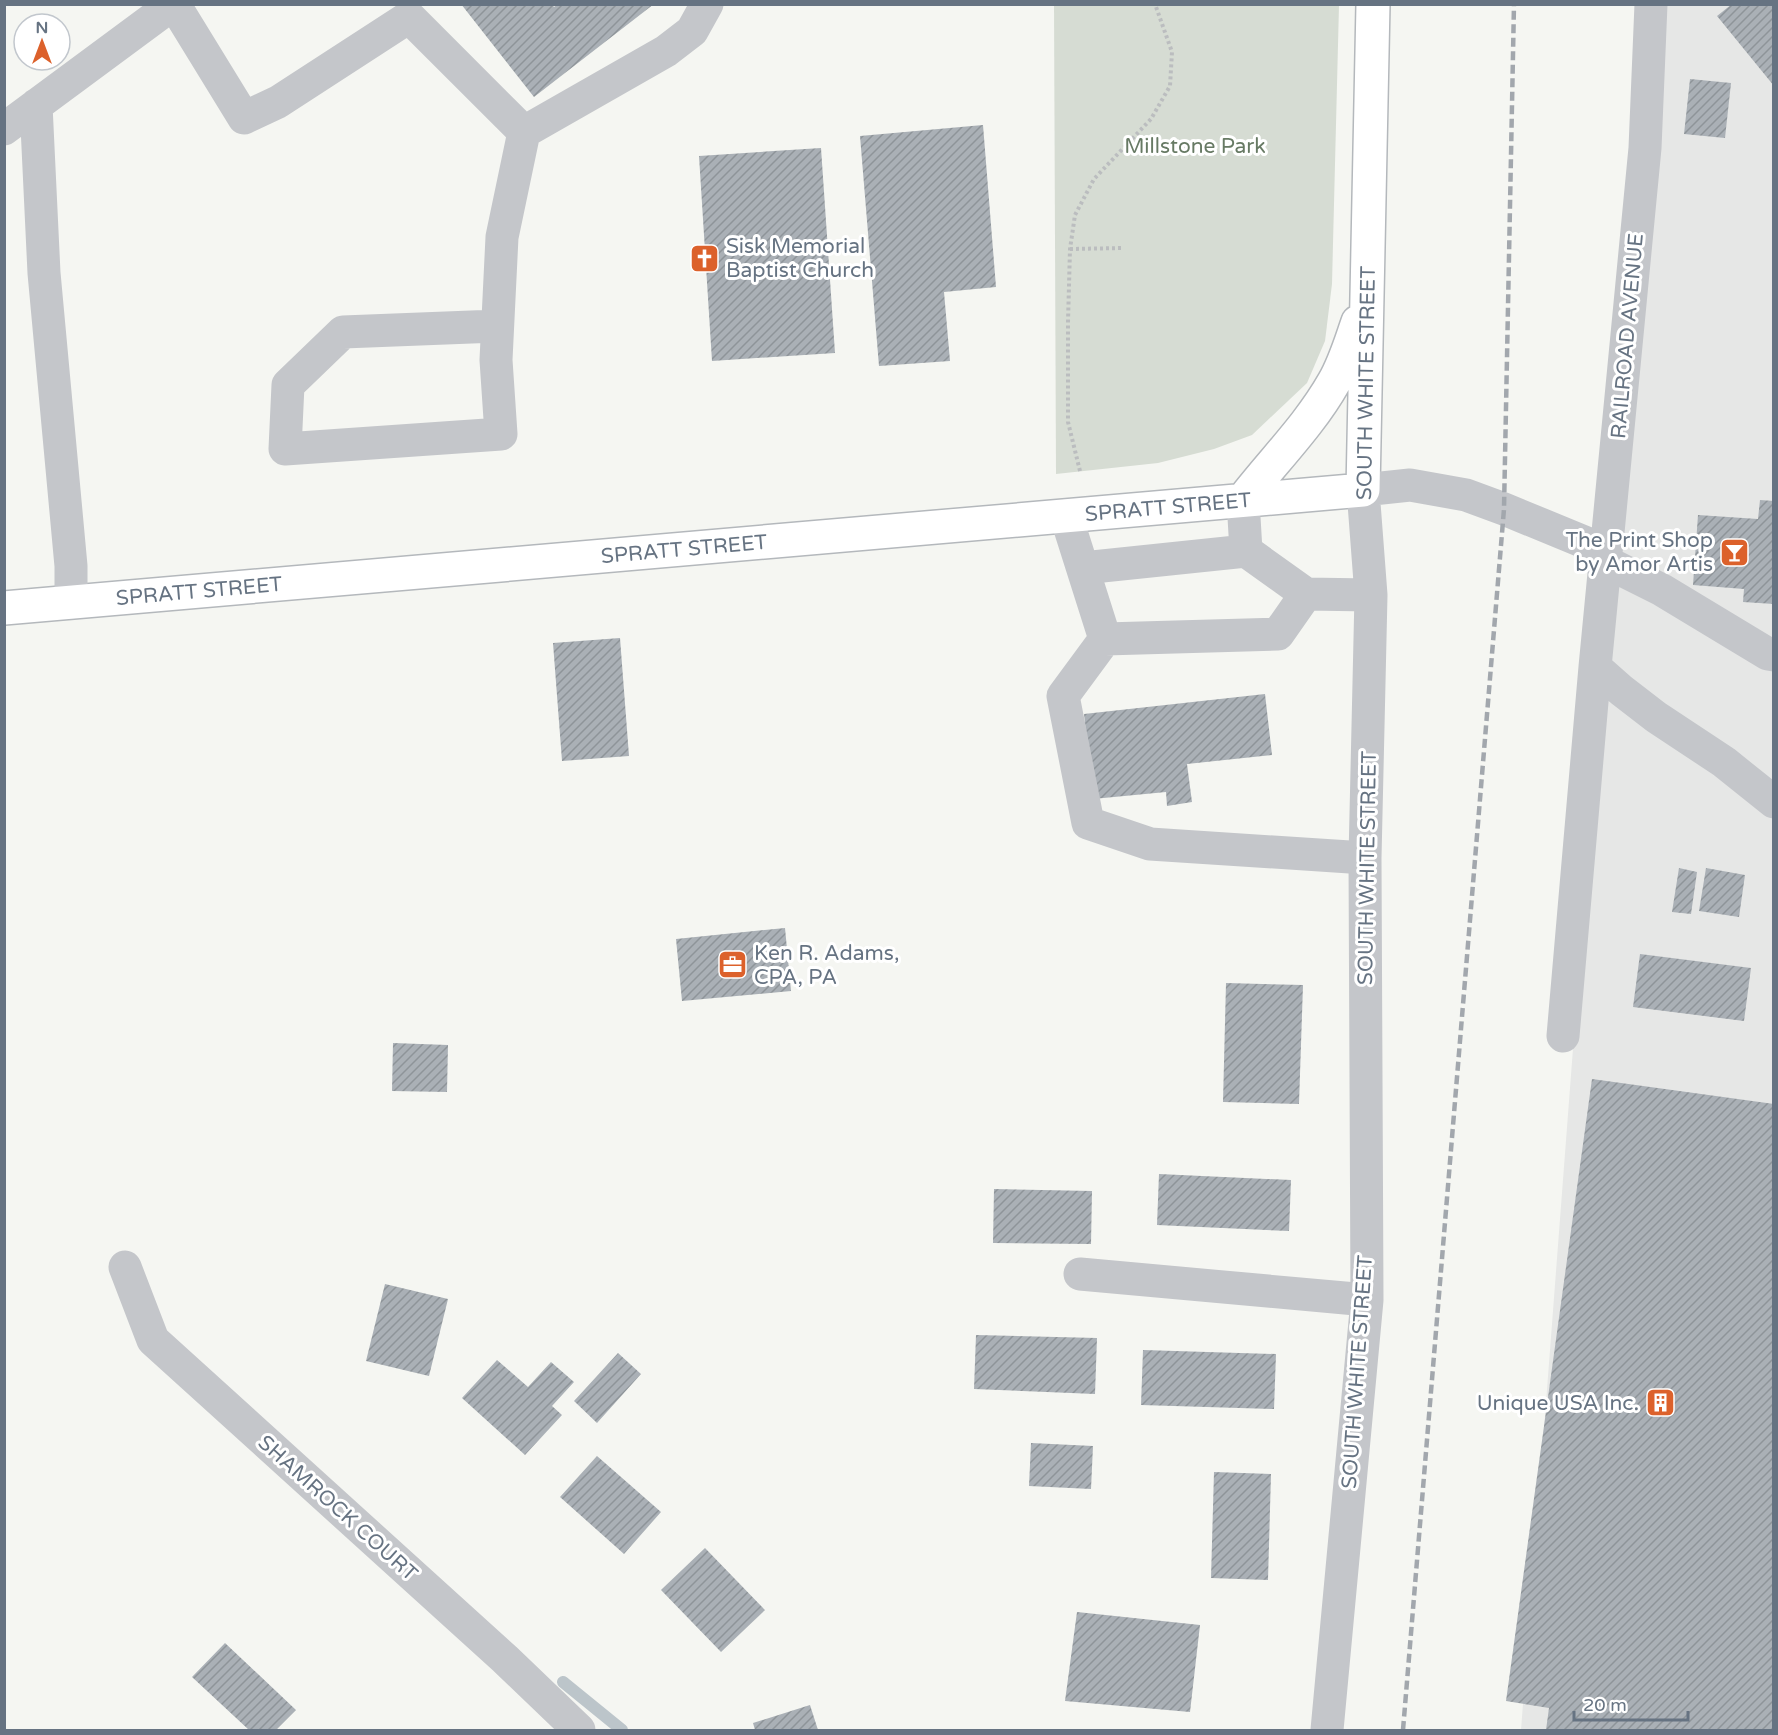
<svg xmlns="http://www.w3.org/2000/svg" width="1778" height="1735" viewBox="0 0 1778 1735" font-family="'Varela Round',sans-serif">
<defs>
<pattern id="building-hatch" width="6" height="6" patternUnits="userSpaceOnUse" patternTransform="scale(1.5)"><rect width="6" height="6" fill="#aab0b6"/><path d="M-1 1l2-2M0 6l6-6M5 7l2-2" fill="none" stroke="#8e9499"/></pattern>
</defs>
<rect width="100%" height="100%" fill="#f5f6f2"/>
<path fill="#e6e7e6" d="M1656 5H1773V1730H1521L1601 682Z"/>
<path fill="#d6dcd3" d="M1054 5H1339L1332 284 1325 341 1307 383 1252 435 1214 449 1158 463 1056 474Z"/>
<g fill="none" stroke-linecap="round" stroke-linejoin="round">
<path stroke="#bcc5ca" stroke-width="12" d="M563 1682 622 1730"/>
</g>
<path fill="url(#building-hatch)" d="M461 4H552L554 7 558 4H654L534 97Z
M1732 4H1774V86L1717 16Z
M1690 79 1731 83 1725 138 1684 134Z
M983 125 996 287 944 292 950 361 879 366 860 136Z
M821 148 835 353 712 361 699 156Z
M1760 500 1774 501V604L1743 602 1744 589 1693 585 1698 515 1758 519Z
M620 638 629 756 562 761 553 643Z
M1265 694 1272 755 1187 764 1192 802 1167 806 1166 792 1093 799 1084 714Z
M1679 868 1697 872 1691 914 1672 912Z
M1706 868 1745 875 1739 917 1699 911Z
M785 928 791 991 682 1001 676 939Z
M1640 954 1751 968 1744 1021 1633 1007Z
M1226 983 1303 985 1299 1104 1223 1102Z
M393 1043 448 1045 447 1092 392 1091Z
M1592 1079 1774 1104V1730H1546L1549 1708 1506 1701Z
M1159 1174 1291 1180 1289 1231 1157 1225Z
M994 1189 1092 1191 1091 1244 993 1243Z
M385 1284 448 1299 429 1376 366 1361Z
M976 1335 1097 1338 1095 1394 974 1389Z
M1143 1350 1276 1354 1274 1409 1141 1405Z
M618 1353 641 1374 597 1423 574 1401Z
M497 1360 528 1387 551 1362 574 1382 552 1406 562 1415 525 1455 462 1398Z
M1031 1443 1093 1446 1091 1489 1029 1486Z
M597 1456 661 1512 624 1554 560 1497Z
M1214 1472 1271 1474 1268 1580 1211 1578Z
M705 1548 765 1610 721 1652 661 1590Z
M1077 1612 1200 1625 1190 1712 1065 1701Z
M225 1643 296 1710 276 1730H249L192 1677Z
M810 1705 818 1730H755L753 1723Z"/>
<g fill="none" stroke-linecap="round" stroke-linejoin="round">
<defs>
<path id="major" d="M1243 500C1273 461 1309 426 1334 382 1345 363 1351 342 1358 322
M4 608 1363 490 1373 4"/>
</defs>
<use href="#major" stroke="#b4b8bc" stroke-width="36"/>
<path stroke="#bbbdbf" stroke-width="4" stroke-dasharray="3 3" stroke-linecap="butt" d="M1070 249 1123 248
M1080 471 1068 422V322L1070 249 1075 215 1094 179 1151 119 1170 86 1172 52 1155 4"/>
<path stroke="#c4c6ca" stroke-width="33" d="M174 4 244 118 278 102 409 17 524 132 666 51 692 31 707 4
M36 105 44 273 71 566V602
M4 129 173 4
M497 326 343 332 288 385 285 449 501 434 496 360 502 237 524 132
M1066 516 1105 639 1278 634 1306 594 1371 595
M1246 551 1306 594
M1606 562 1662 590 1768 654 1774 655
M1083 568 1246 551 1243 500
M1105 639 1063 696 1088 823 1150 844 1365 858
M1595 667 1621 690 1656 717 1724 762 1774 802
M1563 1036 1595 667 1645 148 1651 4
M125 1267 153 1340 505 1659 579 1730
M1080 1274 1367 1300
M1327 1730 1367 1300 1365 858 1371 595 1363 490 1410 485 1466 495 1504 509 1606 551"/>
<use href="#major" stroke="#fff" stroke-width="33"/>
<path stroke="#a2a7ad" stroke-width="4.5" stroke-dasharray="9 4.5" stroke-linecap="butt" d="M1403 1730 1504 509 1514 4"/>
</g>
<defs>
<symbol id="church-square" viewBox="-11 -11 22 22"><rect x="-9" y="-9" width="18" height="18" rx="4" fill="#dc612b" stroke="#fff"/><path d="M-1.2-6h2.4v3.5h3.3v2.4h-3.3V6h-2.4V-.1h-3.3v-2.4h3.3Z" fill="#fff"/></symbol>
<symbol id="bar-square" viewBox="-11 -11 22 22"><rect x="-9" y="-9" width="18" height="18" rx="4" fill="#dc612b" stroke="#fff"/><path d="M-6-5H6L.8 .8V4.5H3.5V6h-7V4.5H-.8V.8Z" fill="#fff"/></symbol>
<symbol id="office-square" viewBox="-11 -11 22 22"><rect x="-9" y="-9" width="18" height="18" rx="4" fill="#dc612b" stroke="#fff"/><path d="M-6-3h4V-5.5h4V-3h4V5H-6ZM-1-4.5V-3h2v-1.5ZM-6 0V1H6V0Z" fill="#fff"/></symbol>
<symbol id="building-square" viewBox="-11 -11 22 22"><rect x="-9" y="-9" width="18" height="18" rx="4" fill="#dc612b" stroke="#fff"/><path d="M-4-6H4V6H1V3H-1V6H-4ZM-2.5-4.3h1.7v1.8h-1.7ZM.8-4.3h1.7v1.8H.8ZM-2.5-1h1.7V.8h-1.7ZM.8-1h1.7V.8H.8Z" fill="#fff"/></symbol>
</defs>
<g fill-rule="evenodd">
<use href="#church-square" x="688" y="242" width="33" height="33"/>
<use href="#bar-square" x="1718" y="536" width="33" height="33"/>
<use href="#office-square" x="716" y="948" width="33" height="33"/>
<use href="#building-square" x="1644" y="1386" width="33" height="33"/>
</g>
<g text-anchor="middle" stroke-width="6" stroke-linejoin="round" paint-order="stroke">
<g font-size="21" fill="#677a64" stroke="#fff">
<text x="1195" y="153">Millstone Park</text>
</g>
<g font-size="21" fill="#667382" stroke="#fff" text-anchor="start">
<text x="726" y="253">Sisk Memorial<tspan x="726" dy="24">Baptist Church</tspan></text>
<text x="1713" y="547" text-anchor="end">The Print Shop<tspan x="1713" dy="24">by Amor Artis</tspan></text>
<text x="754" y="960">Ken R. Adams,<tspan x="754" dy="24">CPA, PA</tspan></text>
<text x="1639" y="1410" text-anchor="end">Unique USA Inc.</text>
</g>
<g font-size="21" fill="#667382" stroke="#fff">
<text transform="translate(1627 336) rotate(-85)" y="7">RAILROAD AVENUE</text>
<text transform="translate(1366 383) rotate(-89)" y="7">SOUTH WHITE STREET</text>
<text transform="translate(1168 507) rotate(-5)" y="7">SPRATT STREET</text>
<text transform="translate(684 549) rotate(-5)" y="7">SPRATT STREET</text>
<text transform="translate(199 591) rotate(-5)" y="7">SPRATT STREET</text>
<text transform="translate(1367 868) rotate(-89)" y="7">SOUTH WHITE STREET</text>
<text transform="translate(1357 1372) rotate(-86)" y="7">SOUTH WHITE STREET</text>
<text transform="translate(338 1508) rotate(42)" y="7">SHAMROCK COURT</text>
</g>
</g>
<rect width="1778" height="1735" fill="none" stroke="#667382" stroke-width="12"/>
<g transform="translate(42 42)"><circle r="28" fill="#ffffff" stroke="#c2c7cd" stroke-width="1.5"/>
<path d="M0-4.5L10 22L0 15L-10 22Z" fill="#dc612b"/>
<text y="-9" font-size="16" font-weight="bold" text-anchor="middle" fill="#667382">N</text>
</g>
<path d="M1574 1711v9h114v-9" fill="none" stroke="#667382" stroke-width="3"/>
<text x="1583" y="1711" font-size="18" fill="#667382" stroke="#ffffff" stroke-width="4.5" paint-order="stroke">20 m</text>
</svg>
